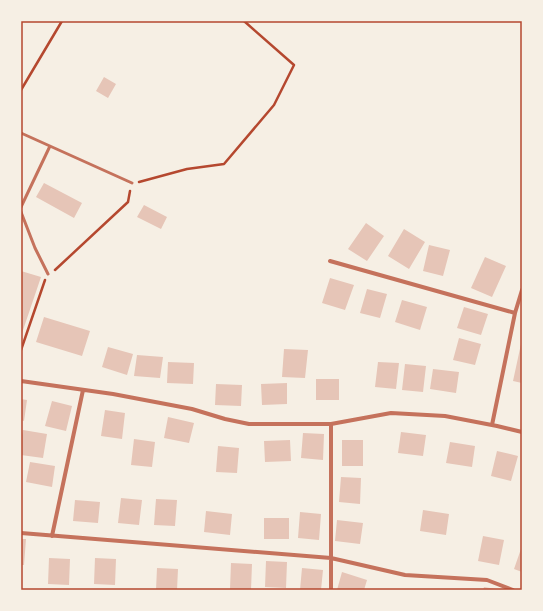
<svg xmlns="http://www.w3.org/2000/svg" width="543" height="611" viewBox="0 0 543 611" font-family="'IBM Plex Sans',sans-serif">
<rect width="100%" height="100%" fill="#f6efe4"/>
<path fill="#e6c5b7" d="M104 77 116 84 108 98 96 91Z
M44 183 82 203 74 218 36 197Z
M144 205 167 217 161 229 137 217Z
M366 223 384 236 367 261 348 249Z
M404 229 425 242 409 269 388 256Z
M429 245 450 250 443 276 423 271Z
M485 257 506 266 492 297 471 288Z
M21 271 41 277 21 336Z
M330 278 354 285 345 310 322 303Z
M367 289 387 294 380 318 360 313Z
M402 300 427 307 420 330 395 322Z
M464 307 488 314 481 335 457 328Z
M44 317 90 331 82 356 36 342Z
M459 338 481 344 475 365 453 360Z
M521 344H522V383L513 381Z
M108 347 133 354 127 375 102 367Z
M284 349 308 350 305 378 282 377Z
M137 355 163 357 160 378 134 376Z
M168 362 194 363 193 384 167 383Z
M378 362 399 363 396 389 375 387Z
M405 364 426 366 423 392 402 390Z
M433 369 459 372 456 393 430 389Z
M316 379H339V400H316Z
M287 383V404L262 405 261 384Z
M216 384 242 385 241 406 215 405Z
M21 399 27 400 24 421 21 420Z
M52 401 72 406 66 431 45 426Z
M105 410 125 413 122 439 101 436Z
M168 417 194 423 189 443 164 438Z
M23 430 47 434 43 458 21 455V440Z
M401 432 426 435 423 456 398 453Z
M303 433 324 434 323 460 301 458Z
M134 439 155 442 152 467 131 465Z
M290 440 291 461 265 462 264 441Z
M342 440H363V466H342Z
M450 442 475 446 472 467 446 463Z
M218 446 239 448 237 473 216 472Z
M497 451 518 456 511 481 491 476Z
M30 462 55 466 52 487 26 482Z
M341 477 361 478 360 504 339 502Z
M121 498 142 500 139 525 118 523Z
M156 499 177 500 175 526 154 525Z
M75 500 100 502 98 523 73 521Z
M423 510 449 514 446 535 420 531Z
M206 511 232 514 230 535 204 532Z
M300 512 321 514 319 540 298 538Z
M264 518H289V539H264Z
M337 520 363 523 360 544 335 541Z
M483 536 504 540 499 565 478 561Z
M21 539H26L24 565H21Z
M522 546V572L514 569Z
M49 558 70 559 69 585 48 584Z
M95 558 116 559 115 585 94 584Z
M266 561 287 562 286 588 265 587Z
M231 563 252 564 251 590 230 589Z
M157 568 178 569 177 590H156Z
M302 568 323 570 321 590H300Z
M342 572 367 580 364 590H337Z
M484 587 496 589V590H483Z"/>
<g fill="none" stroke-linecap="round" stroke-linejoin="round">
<path stroke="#b5482f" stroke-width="2.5" d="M21 90 62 21
M139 182 187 169 224 164 274 105 294 65 244 21
M55 270 128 202 130 191
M21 350 45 280"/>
<path stroke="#c5725c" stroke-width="3" d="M21 133 132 183
M21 207 50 146
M21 212 35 248 48 274"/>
<path stroke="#c5725c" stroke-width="4" d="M330 261 515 313
M21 381 113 394 192 409 225 419 249 424H331L391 413 445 416 497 426 522 432
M492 425 515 313 522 290
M21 533 331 558 405 575 487 580 513 590
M52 536 83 390
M331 590V424"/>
</g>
<rect width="543" height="611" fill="none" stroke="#f6efe4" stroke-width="44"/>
<rect x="22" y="22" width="499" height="567" fill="none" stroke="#b5482f" stroke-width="1.5"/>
</svg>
